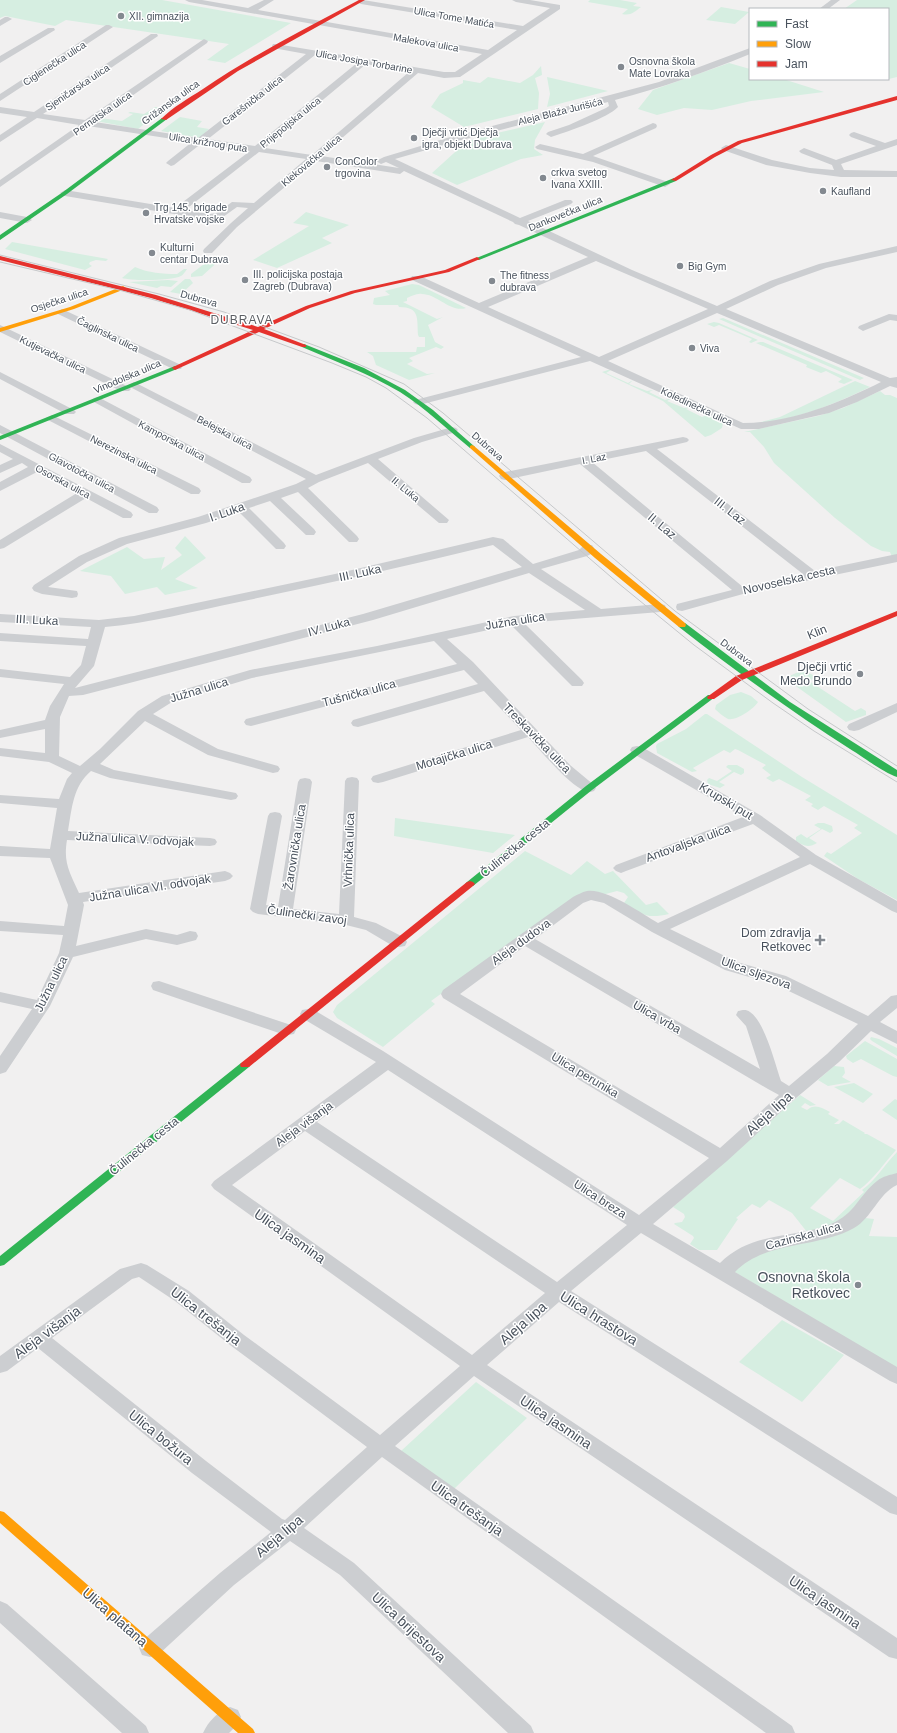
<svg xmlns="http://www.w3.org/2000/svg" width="897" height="1733" viewBox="0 0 897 1733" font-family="Arial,sans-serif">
<rect width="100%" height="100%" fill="#f1f0f0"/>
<path fill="#d6eee1" d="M0 0H162L291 23 225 63 207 60 229 44 66 20 55 26 5 16 0 18Z
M590 0H620L637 3 633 6 641 7C634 12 631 16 622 14L628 9 588 2Z
M857 0H897V77L885 80 881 79H888V9H844Z
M721 7 749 12 735 24 706 20Z
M729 63 750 69V79H783L824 92 751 101 712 110 684 108 657 115 638 109 653 90Z
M541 66 542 75 535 78 539 93 538 109 464 127 431 107 440 94 463 83V80L480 83 488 77 520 83 533 75Z
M547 77 608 91 547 107 550 94Z
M155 107 165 108 138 129 96 121 100 118 122 121 133 114 128 113 130 112 144 114Z
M180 117 202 121 197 127 209 129 200 138 161 131Z
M545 122 535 140 534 149 543 155 521 159 457 185 432 173 465 143 479 137Z
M306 212 349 225 322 238 332 243 277 268 253 260 309 226 293 223Z
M12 242 108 259 106 261 96 260 90 262 89 264 92 266 85 270 5 249Z
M212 258H222L202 276 191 277V274Z
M135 267C149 273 162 274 177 274L184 269H187C185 272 183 275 181 276 172 281 131 281 122 278Z
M185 279H190L193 283 181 294 170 292Z
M168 280 178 281 171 287 161 286 157 288 129 282Z
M412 284 419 285 466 308C451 313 437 294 422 294 417 293 412 296 407 298V301L403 302 437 319 443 317 428 325 435 342 444 347 441 349 436 347 409 358 413 361 407 364 427 374 435 373 409 380 376 365 373 356 367 352H416L417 347H425V337H419L418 335C417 318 420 307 399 307L398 305H376L373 304 374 298 390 295 385 291Z
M723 318 864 378 860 380 719 319Z
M714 322 719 323 758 340 751 343 749 342 752 339 719 325 714 327 707 324Z
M760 342H763L853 380 844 384 838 382 842 379 826 371 821 373 806 367 807 365 756 343Z
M608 370H611L606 373 628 383 633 380 629 384 647 391 653 390 649 392 665 400 672 398 667 401 684 408 690 407 686 409 702 417 707 415 723 423 722 428 711 435 705 437 663 401 602 372Z
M855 381 870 387C835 404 796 420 757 423L780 417Z
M880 391 885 395H890L897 398V556L892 557 890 552 882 551 871 546 835 518 774 463 764 447 750 432H744L818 416 843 408Z
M185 536 206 558 175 579 198 588 165 595 157 587 125 594 111 576 80 571 127 547 144 559 165 557 161 570 182 555 175 548Z
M803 670 817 677 809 681 855 711 861 708 866 711V715L846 722 786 679 787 677Z
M741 692 751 696 758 702C754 709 736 721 728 719 724 717 718 712 715 709L716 705 730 695Z
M705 714H707L802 777 897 835V900L858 879 824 856 827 852 831 854 862 833 854 828 858 825 824 806 818 810 811 806 813 804 805 800 811 796 779 779 773 782 766 778 771 775 762 768 766 765 738 750 735 749 730 753 724 750 693 768 697 771 692 772 657 753 656 746 657 744 686 729Z
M728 765H737L744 769V773L741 775 734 772 719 782 725 785 720 788 708 784 707 780 709 778 717 781 732 771 726 767Z
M395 818 515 835 493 853 394 836Z
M818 823H824L832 826 833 831 830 833 822 829 809 838 817 843C809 848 803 846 796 841V837L801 834 807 838 821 829 814 825Z
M525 851 571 875 587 861 605 874 613 871 646 905 657 902 669 914C647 919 642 915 624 903L628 897 624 893 617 891 564 905 431 1001 435 1004 383 1047 337 1018 333 1012 337 1005Z
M871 1037 879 1039 897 1048V1056L872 1041 870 1039Z
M865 1041 897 1059V1077L893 1076 861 1059 853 1063 847 1059 846 1056Z
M834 1066 844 1067 845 1073 842 1077 851 1082 828 1086 818 1080Z
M854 1083 873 1094 863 1103 834 1087Z
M800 1095 816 1105 810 1106 805 1103 801 1107 807 1110C815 1103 822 1108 830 1112L828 1114 839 1120 834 1124H839L843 1120 865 1133 864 1134H867L896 1150C886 1161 872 1181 860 1189L840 1178 810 1208 833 1221 864 1192 862 1190C875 1181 885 1164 897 1152V1176L849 1219 807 1232 792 1213 769 1200 760 1208 752 1204 736 1218 738 1219 717 1250H699L690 1244 694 1238 693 1236 674 1224 675 1223 682 1222 685 1217 684 1214 673 1207Z
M895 1099 897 1100V1120L882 1110Z
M865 1218 874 1219 869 1236 897 1237V1369L733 1271 740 1260Z
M782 1320 844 1355 802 1402 739 1362Z
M476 1382 527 1418 454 1489 401 1451Z"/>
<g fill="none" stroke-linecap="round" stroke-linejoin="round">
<path fill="#ccced1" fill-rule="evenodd" d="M185 0H202L248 8 264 0H274L258 10 488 50 517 30 361 4 357 2 358 0H363L523 26 550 8 516 2 512 0H530L560 5V9L460 77 444 78 418 73 321 156 399 168 386 162 381 164 376 161 384 157 447 138 659 82 750 48V54C706 72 661 88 615 100L618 107C608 118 569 131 554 136L551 137 546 134 548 132 569 125 606 108 609 106 608 102 454 142 395 159 520 218 565 200H571L573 202 571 204 528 221 632 270 717 306 770 281 819 264 897 246V252L826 268 778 285 726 309 890 378 897 377V388L890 386 857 402 829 413 759 429H741L590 361 419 405 415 404 413 402 415 400 581 357 412 280 411 278 412 276H420L479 303 588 257 519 225 515 224 513 222 404 171 400 174 316 161 237 227 212 253H204L203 251 204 249 231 223 248 208 237 207 223 217 210 220 65 196 60 193 65 190 175 208 250 151 202 143 174 165 171 166 166 163 168 161 192 142 88 126 0 187V180L79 125 37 118 0 142V135L27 117 0 113V107L34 112 151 34H157L158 36 43 114 85 120 204 39 208 41 207 43 95 122 198 138 306 54 273 48 272 46 273 44H276L444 72H455L482 54 189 2ZM315 55 357 63 255 146 208 139ZM366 64 409 72 312 155 265 148ZM259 152 306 159 254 203 232 202 217 213 210 214 185 210ZM596 261 708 309 599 357 488 307ZM717 313 881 382C839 403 790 423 743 423L608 361Z
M831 0H840L828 9H819Z
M5 17H8L12 19 0 26V20Z
M106 25H109L113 27 0 101V94Z
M48 28H54L55 30 0 63V56Z
M653 123 656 124 657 126 656 128 593 156 668 182 670 184 665 187 593 162 537 149 535 147 540 144 583 154Z
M854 132 885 143 897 139V145L841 164 844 170 897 171V177H841L810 173 766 165 723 150 721 148 726 145 772 160 810 168 834 170 832 165 801 153 799 151 804 148 836 160 876 146 851 137 849 135 851 133Z
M0 212 27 217 32 220 27 223 0 218Z
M62 309 181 365 182 367 181 369H173L58 314 57 312Z
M889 314 897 315V321L890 320 863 331 858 328 859 326Z
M0 325 129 387 131 389 129 391H121L0 332Z
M0 372 74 410 76 412 74 414H66L0 379Z
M134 382 316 475 414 438 452 427 456 428 458 430 456 432 422 442 378 459 449 520 447 523H439L368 463 319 482 308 488 357 536 359 539 357 542H349L298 492 281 498 314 529 316 532 314 535H306L270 501 249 508 284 543 286 546 284 549H276L239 512 206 523 127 544 87 562 48 587 77 591 78 594 77 597 72 598 42 594 34 591 32 588 34 585 79 556 119 538 198 517 296 484 306 479 130 387 128 385Z
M98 397 250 477 252 480 250 483H242L94 402 92 400 94 398Z
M52 415 199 488 201 491 199 494H191L48 420 46 418Z
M0 425 157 507 159 510 157 513H149L0 433Z
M683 437 687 438 689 440 687 442 657 449 815 571 897 554V562L743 594 682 611 677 610 676 607 677 604 732 590 580 464 505 480 501 479 499 476 501 473 505 472ZM646 451 803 574 743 587 592 462Z
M0 444 131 512 133 515 131 518H123L86 498 4 548 0 549V540L77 493 37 472 0 491V482L28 467 22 463 0 473V465L13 459 0 452Z
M493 537 503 539 533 564 579 550 584 545H592L594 548 591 554 587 556 541 569 601 609 660 604 665 605 666 608 665 611 660 612 524 623 582 680 584 683 582 686H572L511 625 447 639 473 662 570 765 594 785 596 788 594 791C591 792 588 793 585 791 569 785 541 751 528 737L383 782 378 783 373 782 371 779 373 776 521 730 484 691 358 727 353 726 351 723 353 720 478 684 464 670 251 726 246 725 244 722 246 719 457 664 434 641 252 678 172 702 153 714 218 749 278 766 280 769 278 772 273 773 208 755 145 721 100 764 114 770 236 793 238 796 236 799 231 800 110 778 91 771C73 786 72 808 68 831L210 838 215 839 217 842 215 845 210 846 67 840C63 863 70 873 79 893L225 871 230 873 233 876 230 879 225 881 83 902 84 905 76 946 146 929 177 935 190 931 196 932 198 936 196 940 177 945 146 939 73 957 50 1006 6 1072 0 1074V1056L32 1009 0 1002V992L37 1000 59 953 63 935 0 931V921L64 926 68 905 50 858 0 856V846L50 849 57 808 0 803V795L59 799 67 779 72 773 49 762 0 756V748L45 753V729L0 738V730L45 720 50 706 64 684 0 677V669L70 677 81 665 86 646 0 641V633L88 639 91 627 0 622V614L99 620 134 616 335 574ZM493 545 522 567 363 614 75 688 94 666 105 627C150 623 194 611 239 602 324 584 409 566 493 545ZM529 573 585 610 514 616 377 646 250 670 162 696 138 711 100 749 80 766 59 756 60 717 69 696 83 695 373 620Z
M897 703V712L859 730 854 731 849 730 847 727 849 724Z
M637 746 642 747 760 815 816 855 897 901V913L892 911 810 864 670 929 737 962 786 976 868 1016 891 996 897 995V1008L880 1022 897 1031V1044L871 1031 839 1062 796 1098 727 1161 653 1224 720 1263C752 1231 793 1239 831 1224 855 1214 859 1195 877 1181 883 1176 890 1175 897 1173V1185C878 1194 872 1218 854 1228 816 1249 766 1240 735 1272L897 1367V1384L890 1381 641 1233 571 1291 897 1497V1515L890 1513 559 1302 487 1365 897 1638V1659L889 1657 474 1376 395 1446 792 1726 795 1733H766L382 1457 304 1528 354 1563 531 1726 534 1733H508L340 1575 290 1541 234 1585 158 1655 150 1657 142 1655 139 1648 142 1641 220 1573 271 1532 192 1473 38 1348 7 1371 0 1373V1356L120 1269 141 1263 147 1265 189 1291 244 1335 380 1435 460 1366 214 1189 211 1185 214 1181 376 1062 302 1018 300 1014 302 1010 308 1009 314 1010 383 1051 639 1215 709 1158 443 998 441 994 443 990 573 897C577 895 582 892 587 891 606 888 641 913 658 923L800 857 753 824 626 871 621 873 616 871 613 868 616 865 743 817 632 753 630 750 632 747ZM591 900 604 903 652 932 725 970 774 984 858 1024 827 1054 789 1086 781 1081C775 1064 765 1022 750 1012 746 1009 743 1010 738 1011L736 1015 746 1026 760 1069 535 939 583 903ZM525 946 768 1089 779 1095 720 1148 460 994ZM388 1070 627 1225 557 1282 317 1122ZM305 1131 545 1293 472 1355 232 1185ZM139 1277 175 1301 230 1345 367 1447 285 1520 282 1519 206 1461 52 1338 132 1279Z
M352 777 357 778 359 781 354 917 376 923 405 938 407 942 405 946 399 947 393 946 366 930 346 925 258 914 253 912 250 909 268 816 270 813 275 812 280 813 282 816 266 905 278 907 298 782 300 779 305 778 310 779 312 782 293 909 339 914 345 781 347 778Z
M159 981 294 1026 296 1030 294 1034 288 1035 282 1034 153 990 151 986 153 982Z
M0 1601 7 1604 146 1726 149 1733H122L0 1623Z
M230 1707 238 1710 241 1717 238 1724 229 1733H203C208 1722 218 1711 230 1707Z"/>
<path fill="#30b455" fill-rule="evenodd" d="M162 118 167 119 67 194 0 240V235L63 192Z
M674 178 676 179V181L479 260 474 259Z
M304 344 364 368 405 390 433 410 475 447 474 448H470C447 429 425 408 400 392 369 374 335 361 302 347V345Z
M175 366 178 368 177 369 0 440V436Z
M679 623H685L790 702 897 770V777C884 773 862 756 850 749 791 711 734 670 679 627L678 625Z
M708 695H714L715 697 592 790 473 886H467L465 884 467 882 586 786Z
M245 1062 249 1063 250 1065 249 1067 4 1265 0 1266V1256L241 1063Z"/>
<path fill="#ff9f0a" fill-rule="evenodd" d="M123 286 126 288 125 289 74 309 0 332V328L70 307Z
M472 445 474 446 601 554 685 623 686 625 685 627H679L595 558 470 448V446Z
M0 1511 4 1512 253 1729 255 1733H238L0 1523Z"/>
<path fill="#e5322d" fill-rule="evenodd" d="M359 0H365L238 71 166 120 161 119C173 107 189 98 203 89 253 55 306 28 359 0Z
M897 96V100L742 143 715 157 676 181 671 180 711 155 738 141Z
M0 256 156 295 258 327 306 306 351 291 445 270 477 257 480 259 449 272 355 293 310 308 264 329 306 345V347H302L259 332 175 370 172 368 173 367 253 330 151 298 0 260Z
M897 611V616L742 680 714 699H708L707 697 736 676Z
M470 881 473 882 475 884 473 886 249 1067H241L240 1065 241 1063 467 882Z"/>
<path stroke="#c6c8ca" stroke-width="1" d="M0 255 159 294 224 312 319 347 404 384 443 413 675 611 808 709 897 766
M0 262 119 290 190 310 332 363 366 377 386 388 427 418 618 583 694 645 773 703 814 731 897 782"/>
</g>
<g fill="#838990" stroke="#fff" stroke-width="1.5">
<circle cx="121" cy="16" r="4"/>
<circle cx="621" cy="67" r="4"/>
<circle cx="414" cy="138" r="4"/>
<circle cx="327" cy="167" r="4"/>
<circle cx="543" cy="178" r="4"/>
<circle cx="823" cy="191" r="4"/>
<circle cx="146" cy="213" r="4"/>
<circle cx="152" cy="253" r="4"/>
<circle cx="680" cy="266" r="4"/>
<circle cx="245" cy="280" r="4"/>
<circle cx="492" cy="281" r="4"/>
<circle cx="692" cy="348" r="4"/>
<circle cx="860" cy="674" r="4"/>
<path d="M818 934h4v4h4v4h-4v4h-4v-4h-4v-4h4z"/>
<circle cx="858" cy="1285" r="4"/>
</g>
<g text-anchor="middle" stroke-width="3" stroke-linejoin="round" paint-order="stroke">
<g font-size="10" fill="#48515c" stroke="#fff" text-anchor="start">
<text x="129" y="20">XII. gimnazija</text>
<text x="629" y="65">Osnovna škola<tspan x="629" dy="12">Mate Lovraka</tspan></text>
<text x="422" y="136">Dječji vrtić Dječja<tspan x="422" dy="12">igra, objekt Dubrava</tspan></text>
<text x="335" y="165">ConColor<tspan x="335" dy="12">trgovina</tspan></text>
<text x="551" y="176">crkva svetog<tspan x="551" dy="12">Ivana XXIII.</tspan></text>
<text x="831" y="195">Kaufland</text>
<text x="154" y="211">Trg 145. brigade<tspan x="154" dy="12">Hrvatske vojske</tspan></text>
<text x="160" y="251">Kulturni<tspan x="160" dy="12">centar Dubrava</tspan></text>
<text x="688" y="270">Big Gym</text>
<text x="253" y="278">III. policijska postaja<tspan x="253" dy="12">Zagreb (Dubrava)</tspan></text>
<text x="500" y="279">The fitness<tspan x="500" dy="12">dubrava</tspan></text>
<text x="700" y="352">Viva</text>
</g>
<g font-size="10" fill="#48515c" stroke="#fff">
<text transform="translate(454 17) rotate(10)" y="4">Ulica Tome Matića</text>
<text transform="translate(426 42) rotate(10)" y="4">Malekova ulica</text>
<text transform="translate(364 61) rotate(10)" y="4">Ulica Josipa Torbarine</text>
<text transform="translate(54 63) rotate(-33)" y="4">Ciglenečka ulica</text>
<text transform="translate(77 87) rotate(-34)" y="4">Sjeničarska ulica</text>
<text transform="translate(252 100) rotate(-38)" y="4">Garešnička ulica</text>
<text transform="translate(170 102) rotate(-36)" y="4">Grižanska ulica</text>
<text transform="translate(560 111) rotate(-14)" y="4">Aleja Blaža Jurišića</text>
<text transform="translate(102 113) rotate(-35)" y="4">Pernatska ulica</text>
<text transform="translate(290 122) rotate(-39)" y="4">Prijepoljska ulica</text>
<text transform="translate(208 142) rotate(9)" y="4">Ulica križnog puta</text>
<text transform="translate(311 160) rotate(-40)" y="4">Klekovačka ulica</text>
<text transform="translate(565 213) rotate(-22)" y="4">Dankovečka ulica</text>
<text transform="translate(199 298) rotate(16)" y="4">Dubrava</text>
<text transform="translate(59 300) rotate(-18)" y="4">Osječka ulica</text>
<text transform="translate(108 334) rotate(26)" y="4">Čaglinska ulica</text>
<text transform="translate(53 354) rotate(26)" y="4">Kutjevačka ulica</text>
<text transform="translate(127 376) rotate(-23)" y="4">Vinodolska ulica</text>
<text transform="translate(697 406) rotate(25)" y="4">Koledinečka ulica</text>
<text transform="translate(225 432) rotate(28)" y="4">Belejska ulica</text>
<text transform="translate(172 440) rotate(28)" y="4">Kamporska ulica</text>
<text transform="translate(488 446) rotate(41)" y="4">Dubrava</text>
<text transform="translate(124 454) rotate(27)" y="4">Nerezinska ulica</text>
<text transform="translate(594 458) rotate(-11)" y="4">I. Laz</text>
<text transform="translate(82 472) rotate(28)" y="4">Glavotočka ulica</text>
<text transform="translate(63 481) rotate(28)" y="4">Osorska ulica</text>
<text transform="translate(406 489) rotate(40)" y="4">II. Luka</text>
<text transform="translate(737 652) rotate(37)" y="4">Dubrava</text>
</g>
<g font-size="12" letter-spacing="1" fill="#5c5f64" stroke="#fff">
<text x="242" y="324">DUBRAVA</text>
</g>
<g font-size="12" fill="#48515c" stroke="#fff">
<text transform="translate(730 511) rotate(38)" y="4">III. Laz</text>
<text transform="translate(227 512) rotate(-19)" y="4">I. Luka</text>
<text transform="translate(662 526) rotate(40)" y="4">II. Laz</text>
<text transform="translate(360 573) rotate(-12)" y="4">III. Luka</text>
<text transform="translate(789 580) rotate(-13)" y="4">Novoselska cesta</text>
<text transform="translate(37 620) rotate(3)" y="4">III. Luka</text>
<text transform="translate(515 621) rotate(-9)" y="4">Južna ulica</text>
<text transform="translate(329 627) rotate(-15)" y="4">IV. Luka</text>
<text transform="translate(817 632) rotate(-22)" y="4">Klin</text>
<text transform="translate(199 690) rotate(-17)" y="4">Južna ulica</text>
<text transform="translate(359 693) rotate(-15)" y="4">Tušnička ulica</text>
<text transform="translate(537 738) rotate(46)" y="4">Treskavička ulica</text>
<text transform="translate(454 755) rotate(-17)" y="4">Motajička ulica</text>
<text transform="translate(726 801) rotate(31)" y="4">Krupski put</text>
<text transform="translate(135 839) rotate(3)" y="4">Južna ulica V. odvojak</text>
<text transform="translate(688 843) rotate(-20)" y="4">Antovaljska ulica</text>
<text transform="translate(295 847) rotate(-81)" y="4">Žarovnička ulica</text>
<text transform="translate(515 848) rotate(-39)" y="4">Čulinečka cesta</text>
<text transform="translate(349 850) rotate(-88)" y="4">Vrhnička ulica</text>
<text transform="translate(150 888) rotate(-9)" y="4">Južna ulica VI. odvojak</text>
<text transform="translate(307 915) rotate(8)" y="4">Čulinečki zavoj</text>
<text transform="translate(521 942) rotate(-36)" y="4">Aleja dudova</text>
<text transform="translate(756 973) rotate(20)" y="4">Ulica sljezova</text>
<text transform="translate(51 984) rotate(-64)" y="4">Južna ulica</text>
<text transform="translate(657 1017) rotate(30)" y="4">Ulica vrba</text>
<text transform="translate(585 1075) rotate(31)" y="4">Ulica perunika</text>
<text transform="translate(304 1124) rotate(-36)" y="4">Aleja višanja</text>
<text transform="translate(144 1146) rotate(-39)" y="4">Čulinečka cesta</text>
<text transform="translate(600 1199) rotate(33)" y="4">Ulica breza</text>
<text transform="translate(803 1236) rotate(-15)" y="4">Cazinska ulica</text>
</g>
<g font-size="12" fill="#48515c" stroke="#fff" text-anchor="end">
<text x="852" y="671">Dječji vrtić<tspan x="852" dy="14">Medo Brundo</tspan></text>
<text x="811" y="937">Dom zdravlja<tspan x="811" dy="14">Retkovec</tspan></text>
</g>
<g font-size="14" fill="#48515c" stroke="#fff">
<text transform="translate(769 1113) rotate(-42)" y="5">Aleja lipa</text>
<text transform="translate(290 1236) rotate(35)" y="5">Ulica jasmina</text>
<text transform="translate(206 1316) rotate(38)" y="5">Ulica trešanja</text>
<text transform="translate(599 1318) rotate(32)" y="5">Ulica hrastova</text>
<text transform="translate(523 1323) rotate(-41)" y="5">Aleja lipa</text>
<text transform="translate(47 1332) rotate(-36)" y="5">Aleja višanja</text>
<text transform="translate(556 1422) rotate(34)" y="5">Ulica jasmina</text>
<text transform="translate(161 1437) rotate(39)" y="5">Ulica božura</text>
<text transform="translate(467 1508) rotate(35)" y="5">Ulica trešanja</text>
<text transform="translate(279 1536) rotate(-40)" y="5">Aleja lipa</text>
<text transform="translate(825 1602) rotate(34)" y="5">Ulica jasmina</text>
<text transform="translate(115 1617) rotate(41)" y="5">Ulica platana</text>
<text transform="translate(409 1627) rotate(43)" y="5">Ulica brijestova</text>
</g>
<g font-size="14" fill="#48515c" stroke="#fff" text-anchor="end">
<text x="850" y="1282">Osnovna škola<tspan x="850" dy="16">Retkovec</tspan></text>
</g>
</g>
<rect x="749" y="8" width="140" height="72" fill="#ffffff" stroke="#b6b9be"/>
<rect x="757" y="21" width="20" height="6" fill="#30b455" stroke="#b6b9be"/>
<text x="785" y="28" font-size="12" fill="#48515c">Fast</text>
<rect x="757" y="41" width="20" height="6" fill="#ff9f0a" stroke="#b6b9be"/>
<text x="785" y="48" font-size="12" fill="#48515c">Slow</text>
<rect x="757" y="61" width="20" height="6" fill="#e5322d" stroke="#b6b9be"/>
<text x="785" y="68" font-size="12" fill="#48515c">Jam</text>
</svg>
